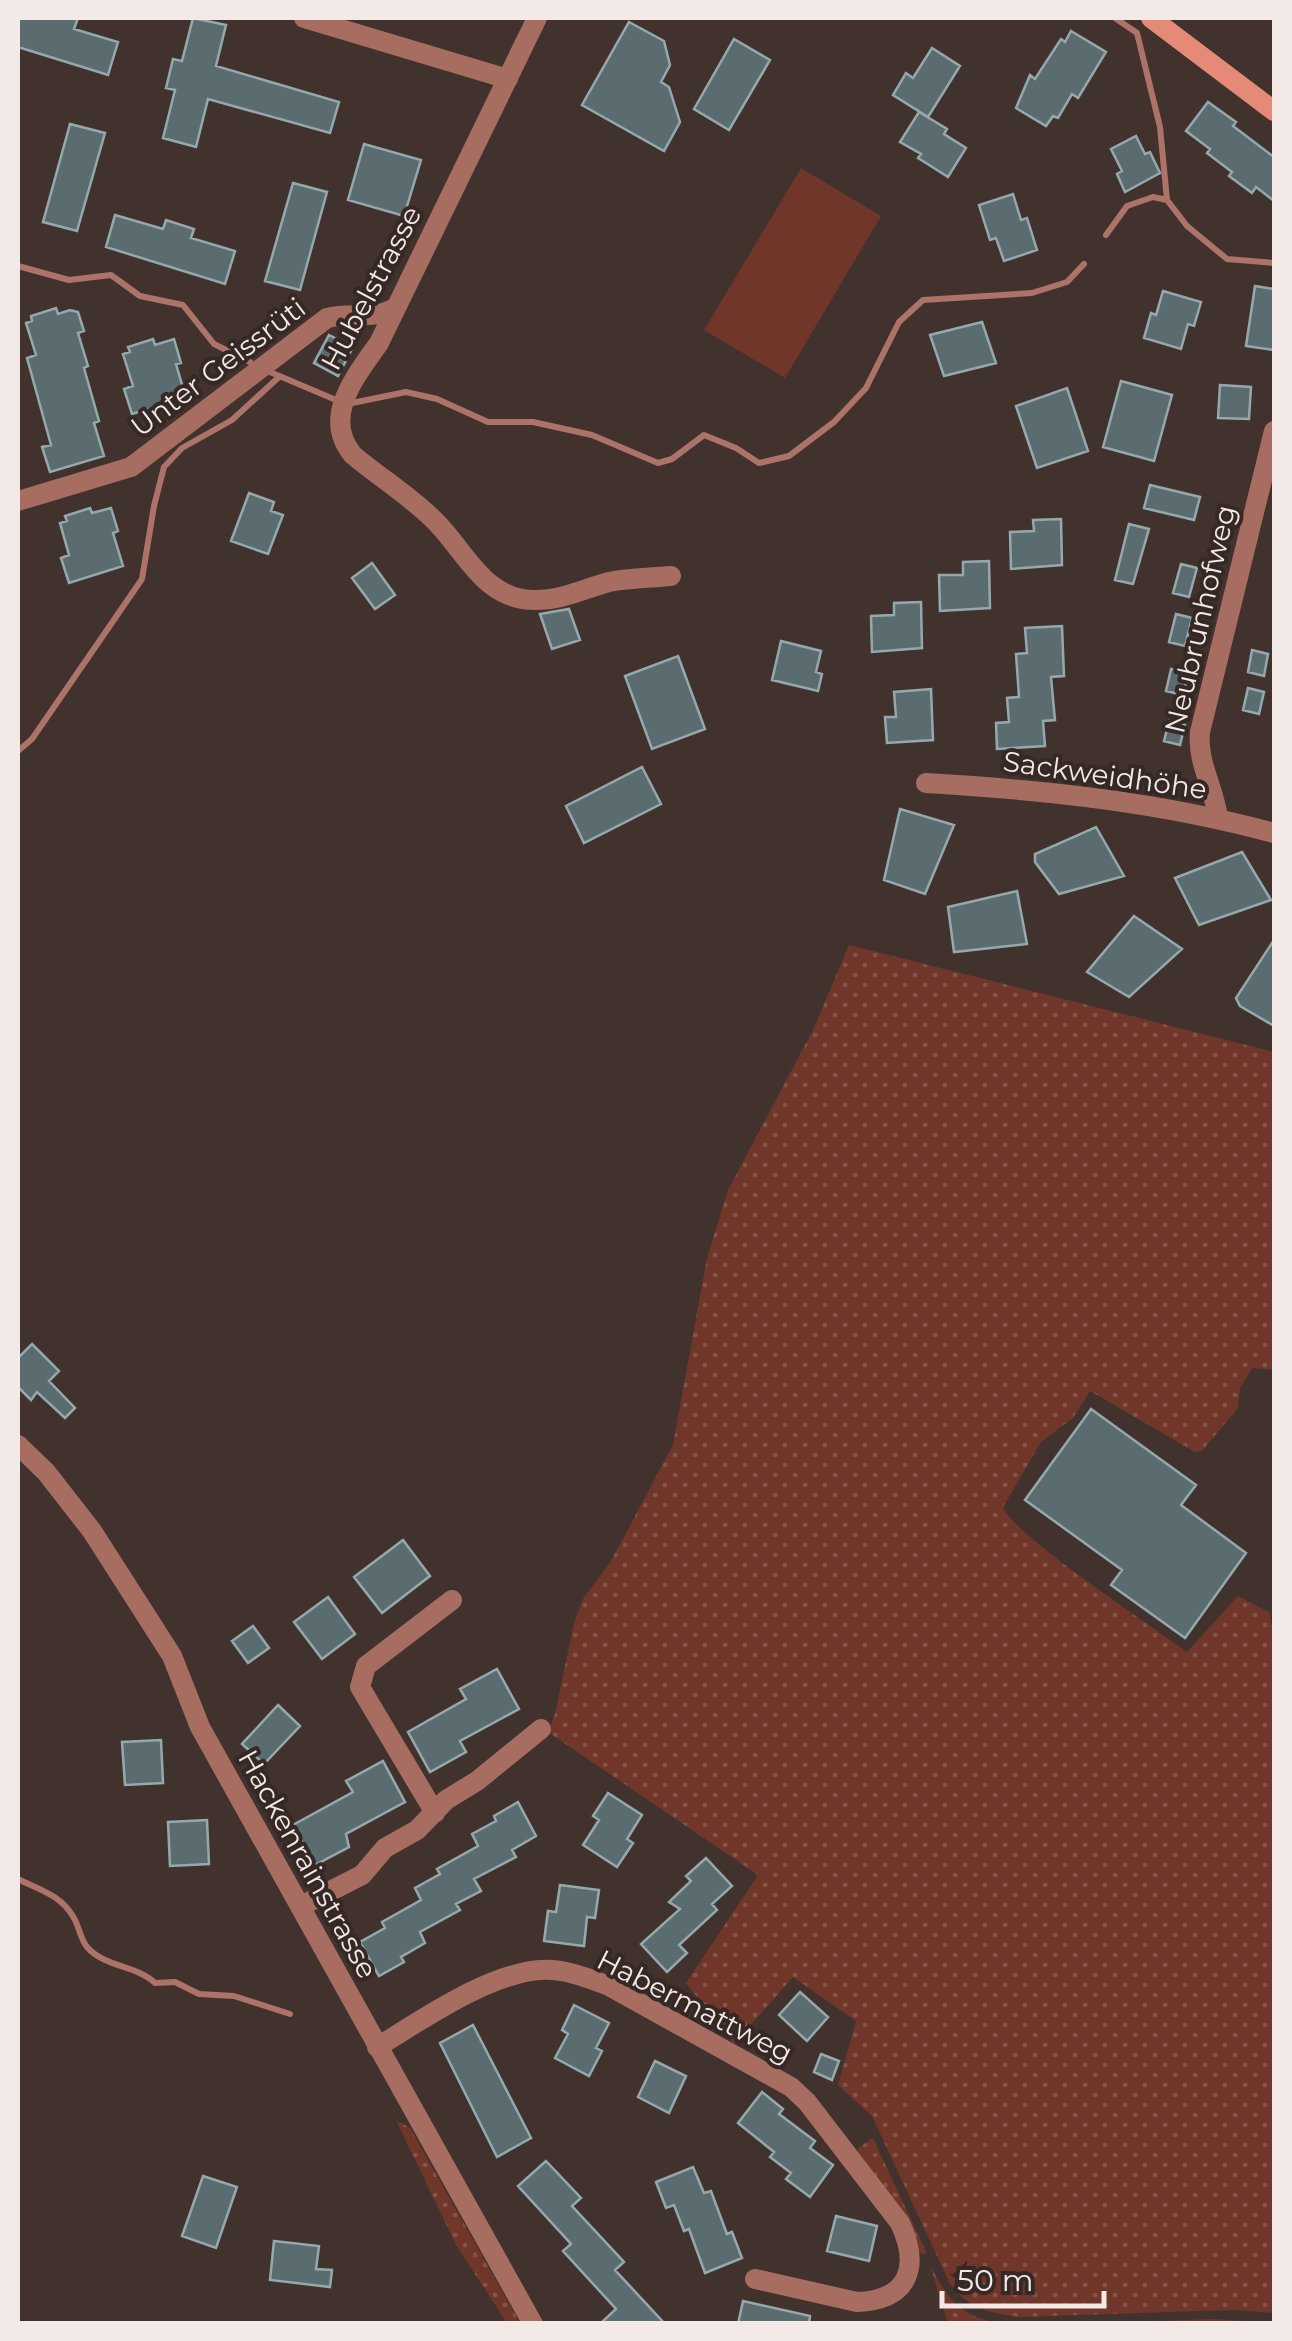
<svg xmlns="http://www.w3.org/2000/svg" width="1292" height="2341" viewBox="0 0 1292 2341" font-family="Montserrat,sans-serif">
<defs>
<pattern id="grass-dots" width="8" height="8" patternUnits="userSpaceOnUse" patternTransform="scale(2.5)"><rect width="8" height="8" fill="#71362a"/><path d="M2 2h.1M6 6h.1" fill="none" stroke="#865349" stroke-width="1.8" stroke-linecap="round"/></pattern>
</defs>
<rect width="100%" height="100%" fill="#41322e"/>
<path fill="url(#grass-dots)" d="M849 945 1274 1052V1370L1252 1368 1240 1388 1238 1408 1202 1451 1195 1452 1090 1391 1073 1418 1041 1442 1003 1507C1013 1535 1155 1628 1187 1652L1238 1596 1270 1613 1271 1624 1274 1628V2313L1230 2310 1019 2317C990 2313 968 2308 950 2284L872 2116 838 2085 856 2021 793 1977 734 2044 686 1983 758 1875 548 1732 555 1714 574 1623 583 1599 611 1561 673 1445 707 1258 728 1190 813 1030Z
M396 2120 410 2128 520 2323H507L456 2245Z
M873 2138 927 2254 918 2253 857 2156 858 2148Z
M930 2265C946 2297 961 2317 998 2323H948Z
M1211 2319 1274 2323H1104Z"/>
<path fill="#71362a" d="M801 168 881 216 785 378 704 330Z"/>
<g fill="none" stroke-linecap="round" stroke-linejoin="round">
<path stroke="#ad7368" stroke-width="6" d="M1115 18 1137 33 1160 127 1167 200
M1106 235 1127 206 1153 197 1167 200 1187 226 1227 259 1274 263
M18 266 69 280 111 275 140 296 183 305 214 344 250 362
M270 372 336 400
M352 403 406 392 437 399 488 422H533L592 435 658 463 672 459 704 435 736 448 759 463 789 456 834 422 866 388 899 322 923 300 1032 293 1067 282 1084 264
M18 751 32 739 142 579 154 506 164 467 182 448 232 420 279 377
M18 1879C40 1890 61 1895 74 1918 79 1927 81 1940 87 1947 104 1967 136 1965 155 1983L175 1982 199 1994 234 1996 290 2014"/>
</g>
<path fill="#5a6c70" stroke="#95a9ad" stroke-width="2.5" d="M18 18H78L74 29 118 42 108 75 18 47Z
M193 18 226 25 216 66 339 102 330 133 208 99 196 147 163 138 175 90 166 88 173 59 182 61Z
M629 22 664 41 670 65 661 82 669 87 680 122 664 151 582 105Z
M1071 31 1106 52 1078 98 1072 94 1058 118 1053 116 1046 126 1016 108 1030 75 1035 79 1061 39 1065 42Z
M734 39 770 60 729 130 694 109Z
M932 48 960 66 928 117 893 95 906 73 913 78Z
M1208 102 1236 122 1233 126 1274 157V201L1256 187 1252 193 1229 176 1232 172 1207 153 1210 149 1186 131Z
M919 112 947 129 944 134 966 148 948 177 918 158 921 154 900 142Z
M70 124 105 133 77 231 43 222Z
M1136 136 1145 154 1150 152 1160 173 1125 192 1117 174 1122 171 1111 149Z
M364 144 421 160 404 216 348 200Z
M293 183 327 192 300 290 265 281Z
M1013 194 1021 220 1027 218 1037 250 1004 261 996 238 990 240 979 205Z
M115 215 163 229 166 220 194 229 191 238 235 251 225 284 106 247Z
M1255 286 1274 289V350L1246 346Z
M1163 291 1201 302 1194 326 1188 324 1181 349 1144 338 1151 313 1156 315Z
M56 308 58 314 70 310 78 312 84 331 78 333 88 366 84 368 99 421 94 423 104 456 50 472 42 447 51 445 27 358 36 355 26 323 32 321 31 316Z
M982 322 996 363 944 376 930 335Z
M329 335 353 347 338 376 314 363Z
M153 339 155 345 174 339 181 363 176 364 186 398 132 414 124 389 133 386 123 354 130 352 128 347Z
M1121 381 1172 395 1154 461 1103 447Z
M1220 385 1251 387 1249 419 1218 418Z
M1067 388 1088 451 1037 468 1016 406Z
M1150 485 1200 497 1194 520 1144 508Z
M249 493 274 502 271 511 283 515 268 554 231 541Z
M90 508 92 513 111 508 118 531 113 533 123 566 69 583 61 558 69 555 60 523 67 521 65 516Z
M1061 519 1062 565 1011 569 1010 532 1034 531 1033 520Z
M1129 524 1149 529 1133 584 1115 580Z
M989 561 990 608 940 611 939 575H963V562Z
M372 563 395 595 375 609 352 578Z
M1181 564 1197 568 1189 597 1173 593Z
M921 602 922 648 872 652 871 616 894 615V603Z
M569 609 580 640 552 649 540 614Z
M1176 614 1192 618 1185 646 1169 642Z
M1062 626 1064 676 1051 677 1055 720 1043 721 1045 746 997 749 996 723 1009 722 1007 698 1019 697 1016 654 1027 653 1025 628Z
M781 641 821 651 816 672 822 674 818 691 772 680Z
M1252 650 1268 654 1264 676 1248 672Z
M678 656 705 729 652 749 625 676Z
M1171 669 1188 674 1183 695 1166 691Z
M1248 688 1264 692 1259 714 1243 710Z
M931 689 933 740 887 743 885 717H896L894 692Z
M1169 721 1185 725 1180 745 1164 741Z
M642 767 661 804 584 843 566 806Z
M900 809 954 825 925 894 884 880Z
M1096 827 1124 876 1059 894 1035 862V854Z
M1242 852 1271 900 1199 925 1175 878Z
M1017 891 1027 944 954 952 948 907Z
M1134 916 1182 949 1129 997 1087 972Z
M1274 940V1026L1240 1006 1236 998Z
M32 1344 59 1371 49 1381 75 1408 65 1418 37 1392 31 1400 18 1387V1358Z
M1091 1409 1196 1485 1181 1505 1246 1553 1185 1638 1111 1585 1122 1570 1025 1500Z
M403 1540 430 1576 382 1613 354 1577Z
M328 1597 355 1634 322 1659 294 1622Z
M253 1626 269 1648 248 1663 232 1641Z
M497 1669 519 1709 460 1741 466 1752 430 1772 408 1732 466 1699 460 1689Z
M278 1705 300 1726 264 1764 242 1744Z
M161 1740 163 1783 125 1785 122 1742Z
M383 1761 405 1802 346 1834 349 1847 315 1865 293 1825 353 1792 346 1781Z
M608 1793 642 1815 627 1839 633 1843 617 1867 583 1845 599 1820 593 1816Z
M518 1802 536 1836 512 1850 516 1857 474 1879 481 1891 456 1904 460 1910 420 1932 425 1943 401 1957 404 1962 379 1976 360 1942 385 1928 382 1922 421 1900 415 1888 440 1874 437 1869 478 1846 472 1834 496 1821 494 1816Z
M207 1820 209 1864 170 1866 168 1822Z
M706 1858 732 1886 712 1904 717 1910 679 1945 687 1953 667 1972 641 1944 680 1909 669 1902 691 1881 686 1876Z
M560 1885 599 1890 595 1918 587 1917 584 1946 544 1941 548 1911 556 1912Z
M800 1992 828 2017 807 2041 779 2015Z
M574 2005 609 2023 596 2048 602 2051 589 2076 555 2058 568 2034 562 2030Z
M473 2025 531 2138 497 2157 440 2043Z
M821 2054 839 2061 832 2080 814 2072Z
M655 2061 686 2076 669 2113 638 2097Z
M762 2092 783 2109 779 2114 815 2141 810 2148 833 2165 810 2197 786 2179 791 2173 770 2157 774 2152 738 2123Z
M546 2161 581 2198 572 2206 624 2262 615 2270 665 2324H600L616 2309 563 2251 571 2244 518 2186Z
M693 2167 704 2193 711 2191 727 2234 732 2232 742 2258 705 2273 689 2229 684 2231 674 2205 666 2208 656 2182Z
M203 2176 237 2187 216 2248 182 2236Z
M836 2216 877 2226 869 2261 827 2251Z
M274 2241 319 2246 316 2269 332 2270 330 2287 270 2280Z
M743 2301 810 2316 809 2324H738Z"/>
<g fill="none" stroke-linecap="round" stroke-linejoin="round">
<path stroke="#a66d60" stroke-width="20" d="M304 18 508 79
M537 18 379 343C356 376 321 417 353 455 380 478 412 497 437 523 467 554 485 600 535 600 562 600 584 589 609 582 629 578 651 578 671 576
M18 501 131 467 327 318C354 311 370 321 395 308
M926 783C1045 790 1159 802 1274 833
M1218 818C1214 787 1197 763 1200 732L1274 431
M18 1445 46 1472 92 1531 172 1656 200 1727 533 2324
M435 1813 360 1687 366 1666 452 1600
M301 1906 362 1875 385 1848 417 1830 446 1800 477 1781 541 1729
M377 2047C422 2020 487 1974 540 1970 563 1968 588 1978 609 1986L791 2087 807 2102 900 2223C920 2266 910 2300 857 2302L755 2279"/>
<path stroke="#e48a76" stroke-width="20" d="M1151 18 1274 111"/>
</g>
<g text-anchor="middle" stroke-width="8" stroke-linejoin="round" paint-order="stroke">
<g font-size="28" fill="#f3e9e7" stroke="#362824">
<text transform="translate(371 288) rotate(-62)" y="10">Hubelstrasse</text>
<text transform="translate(218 367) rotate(-37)" y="10">Unter Geissrüti</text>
<text transform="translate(1200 619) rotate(-77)" y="10">Neubrunhofweg</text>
<text transform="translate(1105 775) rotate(8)" y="10">Sackweidhöhe</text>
<text transform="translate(308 1864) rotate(61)" y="10">Hackenrainstrasse</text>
<text transform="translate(695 2006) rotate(27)" y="10">Habermattweg</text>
</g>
</g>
<rect width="1292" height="2341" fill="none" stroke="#f3e9e7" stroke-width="40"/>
<path d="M942 2291v15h162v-15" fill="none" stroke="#f3e9e7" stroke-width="5"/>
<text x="957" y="2291" font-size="30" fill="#f3e9e7" stroke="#362824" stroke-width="8" paint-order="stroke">50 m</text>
</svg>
